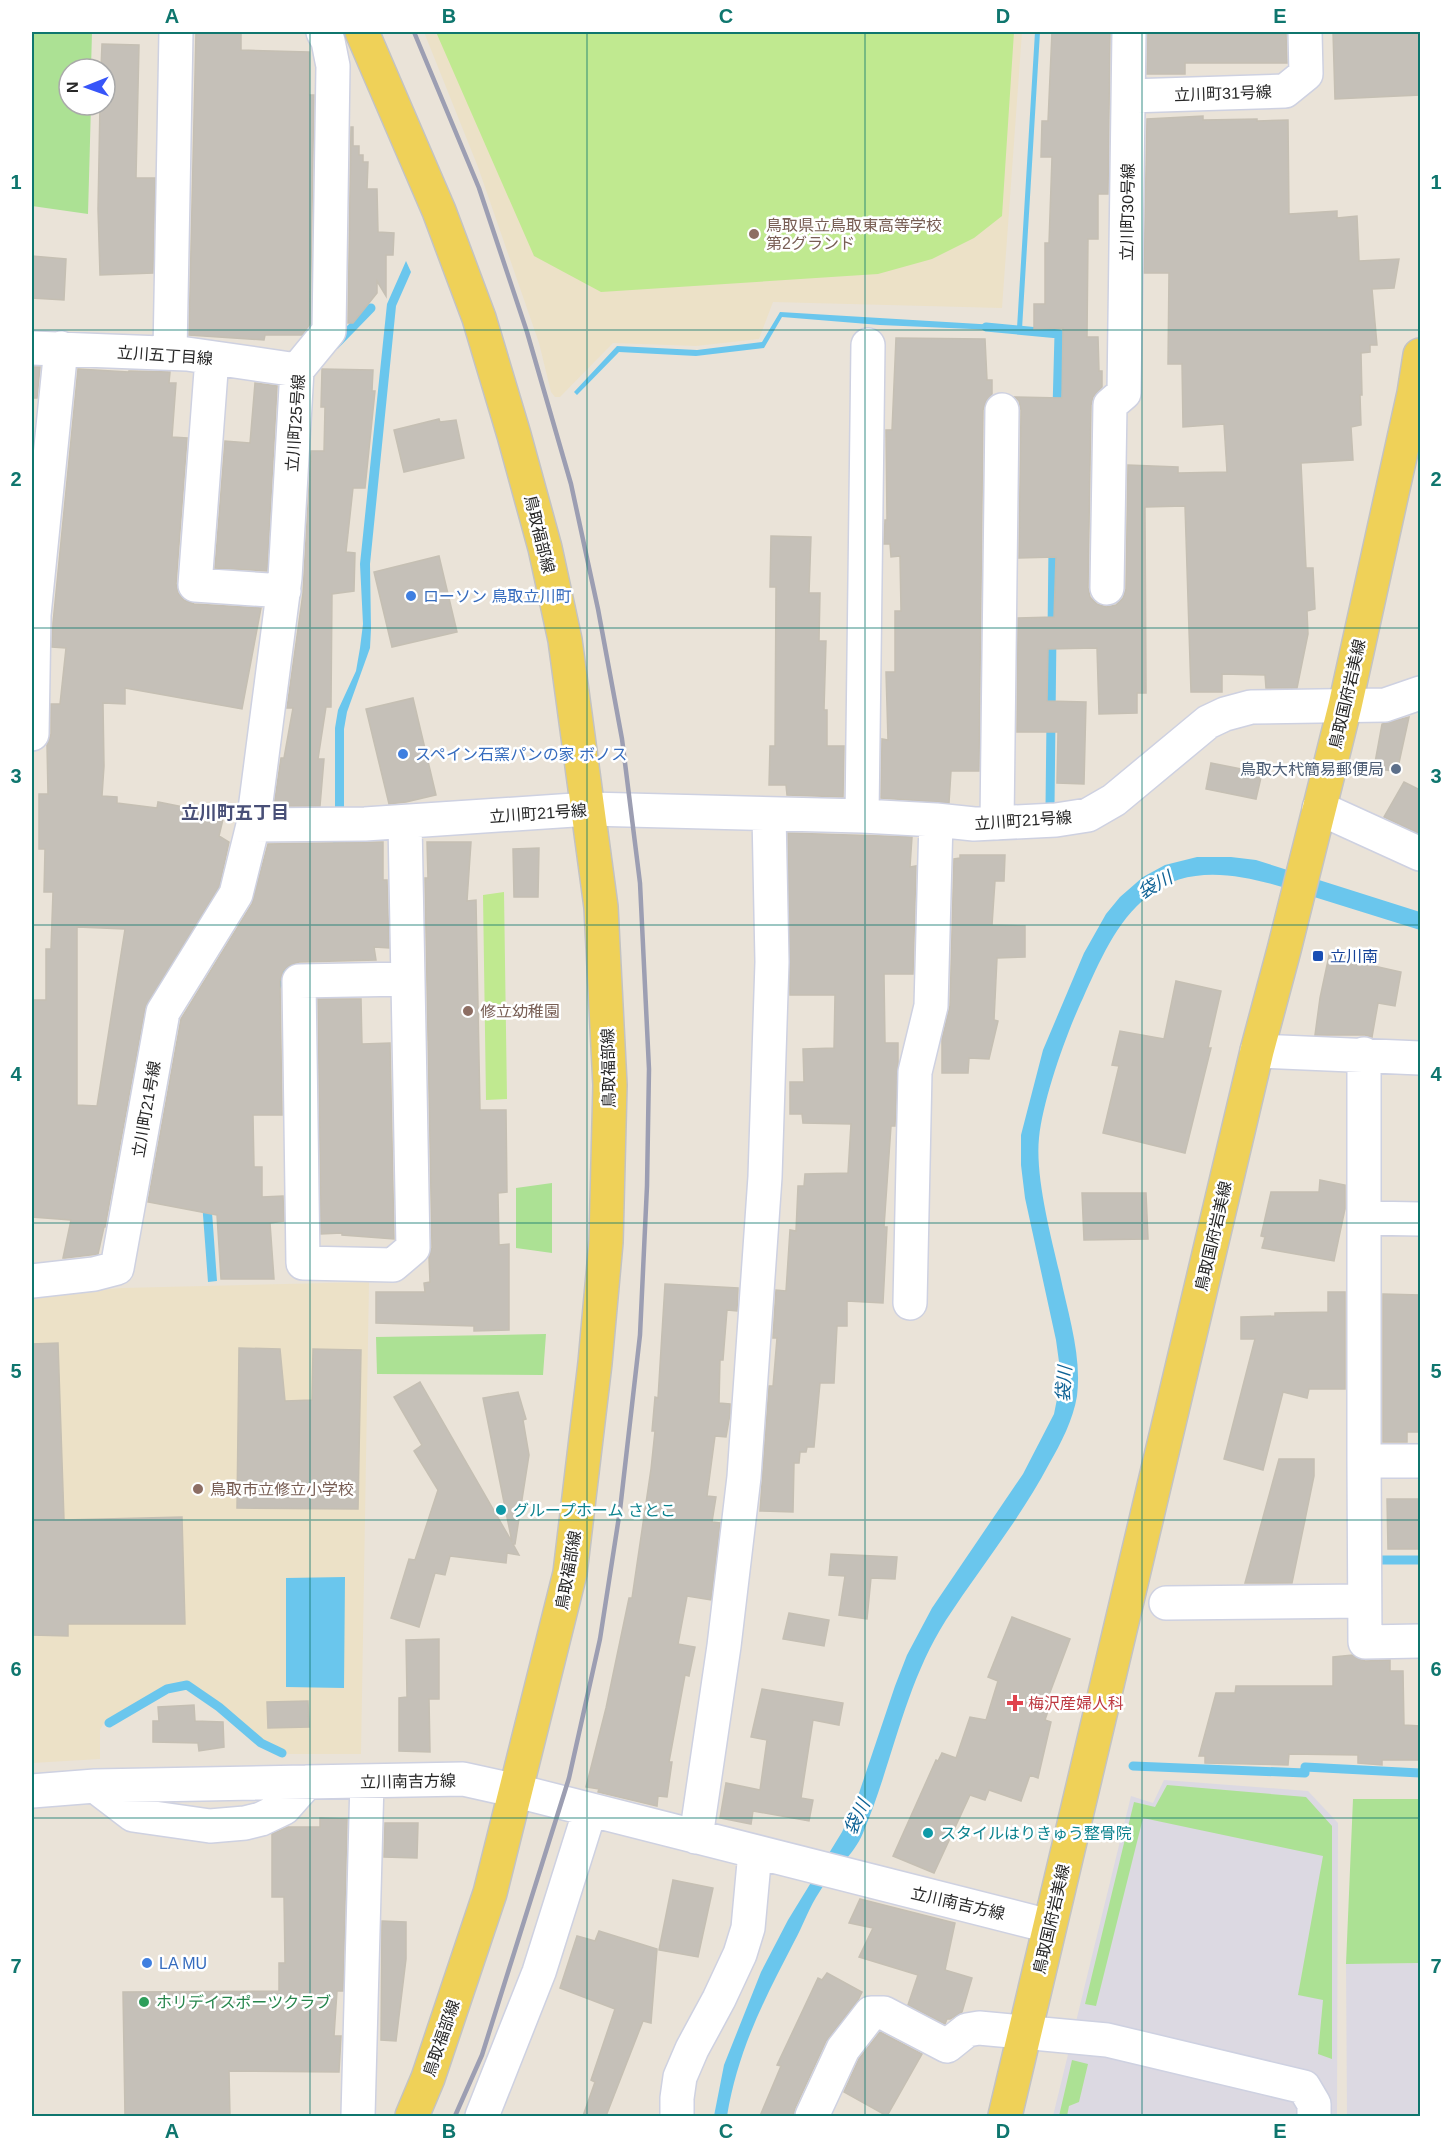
<svg xmlns="http://www.w3.org/2000/svg" width="1452" height="2148" viewBox="0 0 1452 2148" font-family="Arial,'Noto Sans JP',sans-serif">
<rect width="100%" height="100%" fill="#eae3d8"/>
<path fill="#dcd9e2" d="M1164 1780 1308 1791 1338 1823 1337 2116H1053L1131 1796 1153 1803Z
M1420 1963V2116H1347L1346 1964Z"/>
<path fill="#ece1c7" d="M424 32H1022L1002 308 773 302 759 339 696 346 613 343 560 397H555L551 392 539 343 478 167Z
M369 1282 361 1754H288L263 1741 221 1704 187 1681 165 1686 151 1693 105 1721 100 1730V1759L32 1763V1296L122 1288Z"/>
<path fill="#ace194" d="M32 32H92L91 69H69V105H91L88 214 32 206Z
M552 1183V1253L516 1248V1188Z
M546 1334 543 1375 377 1374 376 1337Z
M1167 1785 1306 1797 1332 1826V2059L1318 2054 1323 2000 1298 1995 1323 1856 1143 1818 1096 2006 1085 2004 1134 1802 1155 1807Z
M1353 1799H1420V1963L1346 1964Z
M1072 2060 1088 2064 1079 2102 1069 2106 1067 2116H1059Z"/>
<path fill="#c0e990" d="M436 32H1014L1002 216 974 238 932 259 878 274 601 292 534 256Z
M504 892 507 1099 486 1100 483 895Z"/>
<path fill="#6ac6ed" d="M1035 32H1040L1022 329 1017 328Z
M406 261 411 272 396 306 370 564 371 629 370 648 347 712 344 729V818H335V728L338 710 356 671 360 648 363 624 360 564 387 304Z
M780 312 996 325 999 328 995 330 880 325 782 317 764 348 696 356 619 352 577 395 574 392 617 346 697 350 762 342Z
M335 836H344L333 876 323 900 293 967 277 994 207 1143 217 1281 208 1282 198 1148 322 880Z
M1197 857H1231L1256 860 1420 912V930C1389 920 1358 911 1327 901 1271 884 1200 854 1148 896 1116 921 1099 963 1083 998 1066 1034 1043 1099 1039 1138 1035 1176 1051 1237 1060 1275 1068 1314 1082 1355 1077 1396 1073 1420 1061 1443 1049 1464 1020 1519 980 1568 946 1620 904 1686 893 1762 863 1833 854 1855 833 1871 820 1891 809 1907 803 1926 794 1942 763 2002 738 2050 727 2116H714L724 2065 761 1972 788 1920 842 1832 855 1805 895 1686 907 1655 932 1608 1023 1474 1054 1414 1058 1394 1060 1369 1056 1340 1025 1198 1021 1165V1135L1043 1050 1084 953 1106 914 1120 897 1143 877 1165 865Z
M345 1577 344 1688 286 1687V1578Z"/>
<g fill="none" stroke-linecap="round" stroke-linejoin="round">
<path stroke="#6ac6ed" stroke-width="9" d="M986 327 1059 334 1057 409
M335 345 371 308
M1050 807 1053 546
M1378 1560H1420
M109 1723 167 1689 187 1685 219 1707 261 1743 282 1753
M1133 1766 1305 1773V1767L1420 1773"/>
</g>
<path fill="#c5c0b8" stroke="#c5bfb3" stroke-width="1.5" fill-rule="evenodd" d="M196 32H241V50L309 52V95H314L310 324 302 335H265L264 340 189 335Z
M1052 32H1110L1108 194H1098V239H1088L1087 337H1098L1099 371H1102V387L1093 397 1091 405 1088 588 1090 597 1097 604 1106 607 1116 605 1123 598 1126 589 1128 465 1178 467V473L1227 472 1224 424 1183 427 1182 364H1168L1169 273H1144L1147 119 1203 116V120L1257 119V121L1288 120 1289 214 1337 211V218L1357 216 1359 261 1399 259 1394 288 1372 289 1377 345H1370V352L1361 353 1362 395H1360L1361 425 1351 427 1353 460 1301 463 1306 568H1313L1315 609 1307 611 1308 634 1297 688H1266L1265 675 1222 674V692H1191L1185 506 1145 507 1146 693H1137V713L1099 714 1097 648 1048 649 1047 701 1086 702 1084 784 1057 783 1058 732H1017L1018 618 1054 617 1056 557 1019 558 1021 410 1019 401 1015 397 1062 398 1063 328 1034 329V304H1045V243H1049L1052 157H1041L1042 121H1048Z
M1148 32 1286 34 1287 63H1185V74H1147Z
M1333 32H1420V95L1335 99Z
M102 44 139 45 136 178H155L153 273 100 275 98 209 100 105H105V69H101Z
M351 127H353V146H359V155H363V162H368L367 189H377L378 232 394 233 393 255H386V296L377 281V293L353 323H348Z
M32 256 66 259 64 300 32 298Z
M896 338 985 339 987 380H992V394L986 401 983 410 979 771H951L949 803 881 798 882 739 888 740 886 672H895V611H901L900 556 891 557 890 544H884L885 520H887L886 430H892Z
M32 367H40L37 398H32Z
M78 369 129 372V371L170 372 169 383H176L172 437 187 438 176 584 178 593 184 600 194 604 261 608 242 709 125 688V704L103 703 104 766 102 796 117 797V803L157 808 158 802 224 815 219 836 229 842 219 887 145 1008 105 1227H104L98 1254 65 1258H63L71 1220 32 1217V1000H46V949H51L53 892H44L45 849H39V794H48L47 745 51 734V704H60L66 648 52 647 53 623ZM77 927 125 929 97 1106 77 1105Z
M322 369 373 370 372 391H375L365 488H353L346 552 355 553 354 591 332 594 331 707H326L318 759H324L320 806H274L281 758H284L293 708H287L303 593 311 451H324L325 407H321Z
M255 383 277 386 267 571 215 568 225 441 250 443Z
M439 419 440 422 456 420 464 458 404 472 394 430Z
M771 536 811 537 809 593H820L819 641H826L824 710H827V746H844L843 797 787 795 786 785H769L770 746H775L776 587H770Z
M439 556 457 632 392 647 374 572Z
M413 698 436 795 406 802 389 804 366 709Z
M1409 717 1397 772 1374 768 1382 724Z
M1211 763 1262 773 1256 799 1206 789Z
M1404 782 1420 790V834L1384 817Z
M788 833 912 837 910 867 916 866 913 974H884L885 1043H898V1062L895 1126H891L884 1227H887L883 1303 847 1301V1326H837L834 1383H820L814 1447H807L806 1452H800L799 1463H794L793 1512 760 1511 769 1386H773L777 1338H773L776 1290 786 1291 790 1230 796 1231 798 1186H804L805 1174 848 1173 851 1124 803 1123 802 1114H790V1082H804L803 1049 834 1048 835 995H790Z
M383 842V880H387L389 948 374 947 376 960 299 962 290 965 283 971 280 981 282 1115H253L254 1167H262V1197L283 1196 284 1221 270 1223 274 1279H221L217 1215 148 1202 181 1019 252 904 268 844Z
M427 842H471L467 901 476 900 480 1110H506L507 1192 498 1193 499 1245 509 1244V1330L474 1331V1326L376 1323V1292H425L424 1283 430 1282 429 1257 432 1248 425 878H428Z
M539 848 538 897H514L513 849Z
M960 855H1005L1004 881H995L992 925 1025 926V957L997 958 994 1020 998 1021 989 1059 969 1058 968 1073H942V1039L950 1006 954 859 960 858Z
M1330 951 1376 960 1374 966 1401 972 1395 1006 1378 1003 1372 1037 1365 1035H1315L1320 998Z
M1176 981 1221 991 1208 1048H1211L1185 1153 1103 1133 1119 1066 1112 1065 1120 1031 1164 1039Z
M318 999H361L362 1044 390 1043 394 1239 342 1235V1233L321 1234Z
M1320 1180 1345 1185V1209L1334 1261 1262 1248 1265 1237 1261 1236 1271 1192H1319Z
M1082 1193H1146L1148 1239 1084 1240Z
M665 1284 738 1288 737 1311 727 1310 723 1360H720L719 1403 730 1404V1414L726 1437 715 1436 707 1496 716 1497 712 1522 720 1523 711 1600 687 1596 678 1644 695 1647 689 1676 685 1675 669 1762H672L667 1797 658 1796 657 1806 598 1792 599 1789 586 1787 606 1708 629 1598H632L651 1469 655 1431H652L655 1397 658 1398Z
M1328 1292H1345V1389H1309L1307 1398 1283 1392 1263 1470 1224 1459 1255 1339H1241V1317L1275 1316V1313L1328 1312Z
M1383 1294 1420 1295V1432H1407V1442H1383Z
M58 1343 64 1520 182 1517 185 1624H68V1636L32 1635V1344Z
M239 1348 280 1349 285 1401 312 1400 313 1349 361 1350 358 1509 237 1508Z
M420 1382 512 1542 483 1398 518 1392 526 1419 523 1420 529 1455 515 1544H513L519 1555 507 1553 506 1563 450 1556 445 1575 435 1573 419 1627 391 1618 409 1559 415 1560 438 1490 414 1451 422 1445 394 1397Z
M1279 1459H1314V1476L1292 1583H1245Z
M1387 1499H1420V1549H1388Z
M831 1554 897 1557 895 1579 871 1578 867 1619 839 1615 845 1576 829 1575Z
M789 1613 829 1620 824 1646 783 1639Z
M1012 1617 1070 1639 1049 1695 1053 1696 1045 1720 1051 1722 1038 1778 1030 1775 1021 1801 989 1790 985 1800 970 1795 934 1873 893 1856 936 1760 938 1761 942 1753 956 1758 970 1717 986 1720 998 1681 988 1677Z
M439 1639V1699H429L430 1752 399 1751V1698L407 1697 406 1640Z
M1353 1655 1365 1661 1390 1660V1671H1403L1404 1725 1420 1726V1760H1382V1765L1358 1763V1755L1289 1754 1288 1765 1205 1763V1756H1199L1216 1693H1235L1236 1686H1333V1657Z
M762 1689 843 1703 839 1725 813 1720 801 1798 813 1800 809 1821 753 1811 751 1824 720 1818 726 1783 760 1790 767 1740 751 1737Z
M308 1701 309 1727 268 1728 267 1702Z
M194 1705 195 1721 223 1722 224 1747 199 1751 198 1743 153 1742V1721H159L158 1707Z
M320 1818 347 1819 343 1991H337L334 2036H341L339 2072 229 2071 230 2116H125L123 1992 279 1991V1963H285L284 1897H272V1834L288 1827H320Z
M385 1823H418L417 1858 384 1857Z
M673 1880 713 1888 698 1957 659 1950Z
M860 1899 955 1923 945 1970 972 1978 962 2012 950 2019H947L945 2024 908 2005 918 1975 859 1957 873 1928 849 1923Z
M382 1921 406 1922V1959L396 2041 381 2040Z
M599 1931 657 1949 651 2023 643 2021 606 2116H583L595 2082 591 2080 615 2009 560 1988 577 1936 595 1941Z
M827 1973 862 1992 858 2000 826 2041 795 2108 793 2116H760L781 2066 777 2065 818 1978 822 1980Z
M880 2032 922 2054 887 2116 844 2092 859 2059Z"/>
<g fill="none" stroke-linecap="round" stroke-linejoin="round">
<defs>
<path id="minor" d="M1129 96 1285 91 1306 74 1305 32
M32 348 187 354 297 370
M170 353 176 32
M212 358 195 585 284 591
M1107 588 1110 405 1124 393 1129 32
M32 734 34 615 61 348
M1319 808 1420 854
M862 816 868 345
M405 822 413 1248 393 1265 303 1263 299 981 407 979
M997 823 1002 410
M253 825 285 578 297 370 329 331 333 66 328 41 323 32
M1257 1051 1420 1058
M1364 1054V1461H1420
M1364 1218 1420 1219
M32 1281 94 1274 117 1268 163 1012 236 894 253 825 365 824 589 809 862 816 936 820 974 824 1056 820 1088 815 1114 800 1208 722 1225 714 1251 707 1385 705 1420 693
M910 1303 915 1072 931 1006 936 820
M1364 1461 1365 1642 1420 1641
M1166 1603 1363 1601
M95 1786 133 1815 210 1826 245 1823 261 1819 284 1808 307 1782
M32 1791 95 1786 463 1779 517 1791 1049 1926
M696 1837 724 1646 744 1477 765 1177 772 962 769 814
M358 2116 367 1781
M482 2116 539 1972 590 1810
M677 2116V2098L680 2077 692 2049 719 1999 740 1954 748 1928 755 1852
M812 2116 843 2049 871 2013H884L947 2046 967 2030 979 2028 1107 2040 1304 2087 1314 2104V2116"/>
<path id="major" d="M362 32 439 211 479 318 514 435 545 548 565 640 601 907 610 1085 606 1242 595 1363 570 1573 490 1893 428 2078 412 2116
M1005 2116 1257 1051 1284 950 1345 706 1414 393 1420 355"/>
</defs>
<use href="#minor" stroke="#ced1e1" stroke-width="36"/>
<use href="#major" stroke="#c3c3c3" stroke-width="36"/>
<use href="#minor" stroke="#fff" stroke-width="33"/>
<use href="#major" stroke="#efd158" stroke-width="33"/>
<path stroke="#9c9eb2" stroke-width="4.5" d="M414 32 479 188 527 332 571 484 598 609 622 739 640 883 649 1069 647 1186 640 1335 620 1510 600 1639 569 1778 482 2055 455 2116"/>
</g>
<path fill="none" stroke="#0f766e" stroke-width="1.5" stroke-opacity="0.55" d="M310 32V2116M587 32V2116M865 32V2116M1142 32V2116M32 330H1420M32 628H1420M32 925H1420M32 1223H1420M32 1520H1420M32 1818H1420"/>
<g fill="#8d6e63" stroke="#fff" stroke-width="2">
<circle cx="754" cy="234" r="6"/>
<circle cx="468" cy="1011" r="6"/>
<circle cx="198" cy="1489" r="6"/>
</g>
<g fill="#3f7fe0" stroke="#fff" stroke-width="2">
<circle cx="411" cy="596" r="6"/>
<circle cx="403" cy="754" r="6"/>
<circle cx="147" cy="1963" r="6"/>
</g>
<circle fill="#5c6f8a" stroke="#fff" stroke-width="2" cx="1396" cy="769" r="6"/>
<rect fill="#1a4fb4" stroke="#fff" stroke-width="2" x="1312" y="950" width="12" height="12" rx="3"/>
<g fill="#0f9aa8" stroke="#fff" stroke-width="2">
<circle cx="501" cy="1510" r="6"/>
<circle cx="928" cy="1833" r="6"/>
</g>
<path fill="#e0444e" stroke="#fff" stroke-width="2" d="M1012 1694h6v6h6v6h-6v6h-6v-6h-6v-6h6z"/>
<circle fill="#2e9e5b" stroke="#fff" stroke-width="2" cx="144" cy="2002" r="6"/>
<g text-anchor="middle" stroke-width="5" stroke-linejoin="round" paint-order="stroke">
<g font-size="16" fill="#272727" stroke="#fff">
<text transform="translate(1223 93) rotate(-2)" y="6">立川町31号線</text>
<text transform="translate(1127 212) rotate(-89)" y="6">立川町30号線</text>
<text transform="translate(165 355) rotate(4)" y="6">立川五丁目線</text>
<text transform="translate(295 423) rotate(-86)" y="6">立川町25号線</text>
<text transform="translate(540 534) rotate(76)" y="6">鳥取福部線</text>
<text transform="translate(1347 694) rotate(-77)" y="6">鳥取国府岩美線</text>
<text transform="translate(538 813) rotate(-4)" y="6">立川町21号線</text>
<text transform="translate(1023 820) rotate(-4)" y="6">立川町21号線</text>
<text transform="translate(608 1068) rotate(-91)" y="6">鳥取福部線</text>
<text transform="translate(146 1109) rotate(-80)" y="6">立川町21号線</text>
<text transform="translate(1213 1236) rotate(-77)" y="6">鳥取国府岩美線</text>
<text transform="translate(568 1570) rotate(-80)" y="6">鳥取福部線</text>
<text transform="translate(408 1781) rotate(-1)" y="6">立川南吉方線</text>
<text transform="translate(958 1903) rotate(13)" y="6">立川南吉方線</text>
<text transform="translate(1051 1919) rotate(-77)" y="6">鳥取国府岩美線</text>
<text transform="translate(441 2038) rotate(-71)" y="6">鳥取福部線</text>
</g>
<g font-size="16" fill="#785e54" stroke="#fff" text-anchor="start">
<text x="766" y="231">鳥取県立鳥取東高等学校<tspan x="766" dy="18">第2グランド</tspan></text>
<text x="480" y="1017">修立幼稚園</text>
<text x="210" y="1495">鳥取市立修立小学校</text>
</g>
<g font-size="16" fill="#366cbe" stroke="#fff" text-anchor="start">
<text x="423" y="602">ローソン 鳥取立川町</text>
<text x="415" y="760">スペイン石窯パンの家 ボノス</text>
<text x="159" y="1969">LA MU</text>
</g>
<g font-size="16" fill="#4e5e75" stroke="#fff" text-anchor="end">
<text x="1384" y="775">鳥取大杙簡易郵便局</text>
</g>
<g font-size="16" fill="#164399" stroke="#fff" text-anchor="start">
<text x="1330" y="962">立川南</text>
</g>
<g font-size="16" fill="#0d838f" stroke="#fff" text-anchor="start">
<text x="513" y="1516">グループホーム さとこ</text>
<text x="940" y="1839">スタイルはりきゅう整骨院</text>
</g>
<g font-size="16" fill="#be3a42" stroke="#fff" text-anchor="start">
<text x="1028" y="1709">梅沢産婦人科</text>
</g>
<g font-size="16" fill="#27864d" stroke="#fff" text-anchor="start">
<text x="156" y="2008">ホリデイスポーツクラブ</text>
</g>
<g font-size="18" font-weight="bold" fill="#484f77" stroke="#fff">
<text x="235" y="819">立川町五丁目</text>
</g>
<g font-size="18" font-style="italic" fill="#0e6295" stroke="#fff">
<text transform="translate(1155 885) rotate(-29)" y="6">袋川</text>
<text transform="translate(1064 1384) rotate(-86)" y="6">袋川</text>
<text transform="translate(857 1817) rotate(-65)" y="6">袋川</text>
</g>
</g>
<rect width="1452" height="2148" fill="none" stroke="#ffffff" stroke-width="66"/>
<g transform="translate(87 87) rotate(269)"><circle r="28" fill="#ffffff" stroke="#a9a9a9" stroke-width="1.5"/>
<path d="M0-4.5L10 22L0 15L-10 22Z" fill="#3755f9"/>
<text y="-9" font-size="16" font-weight="bold" text-anchor="middle" fill="#272727">N</text>
</g>
<rect x="33" y="33" width="1386" height="2082" fill="none" stroke="#0f766e" stroke-width="2"/>
<g font-size="20" text-anchor="middle" font-weight="bold" fill="#0f766e">
<text x="172" y="23">A</text>
<text x="449" y="23">B</text>
<text x="726" y="23">C</text>
<text x="1003" y="23">D</text>
<text x="1280" y="23">E</text>
<text x="16" y="189">1</text>
<text x="1436" y="189">1</text>
<text x="16" y="486">2</text>
<text x="1436" y="486">2</text>
<text x="16" y="783">3</text>
<text x="1436" y="783">3</text>
<text x="16" y="1081">4</text>
<text x="1436" y="1081">4</text>
<text x="16" y="1378">5</text>
<text x="1436" y="1378">5</text>
<text x="16" y="1676">6</text>
<text x="1436" y="1676">6</text>
<text x="16" y="1973">7</text>
<text x="1436" y="1973">7</text>
<text x="172" y="2138">A</text>
<text x="449" y="2138">B</text>
<text x="726" y="2138">C</text>
<text x="1003" y="2138">D</text>
<text x="1280" y="2138">E</text>
</g>
</svg>
